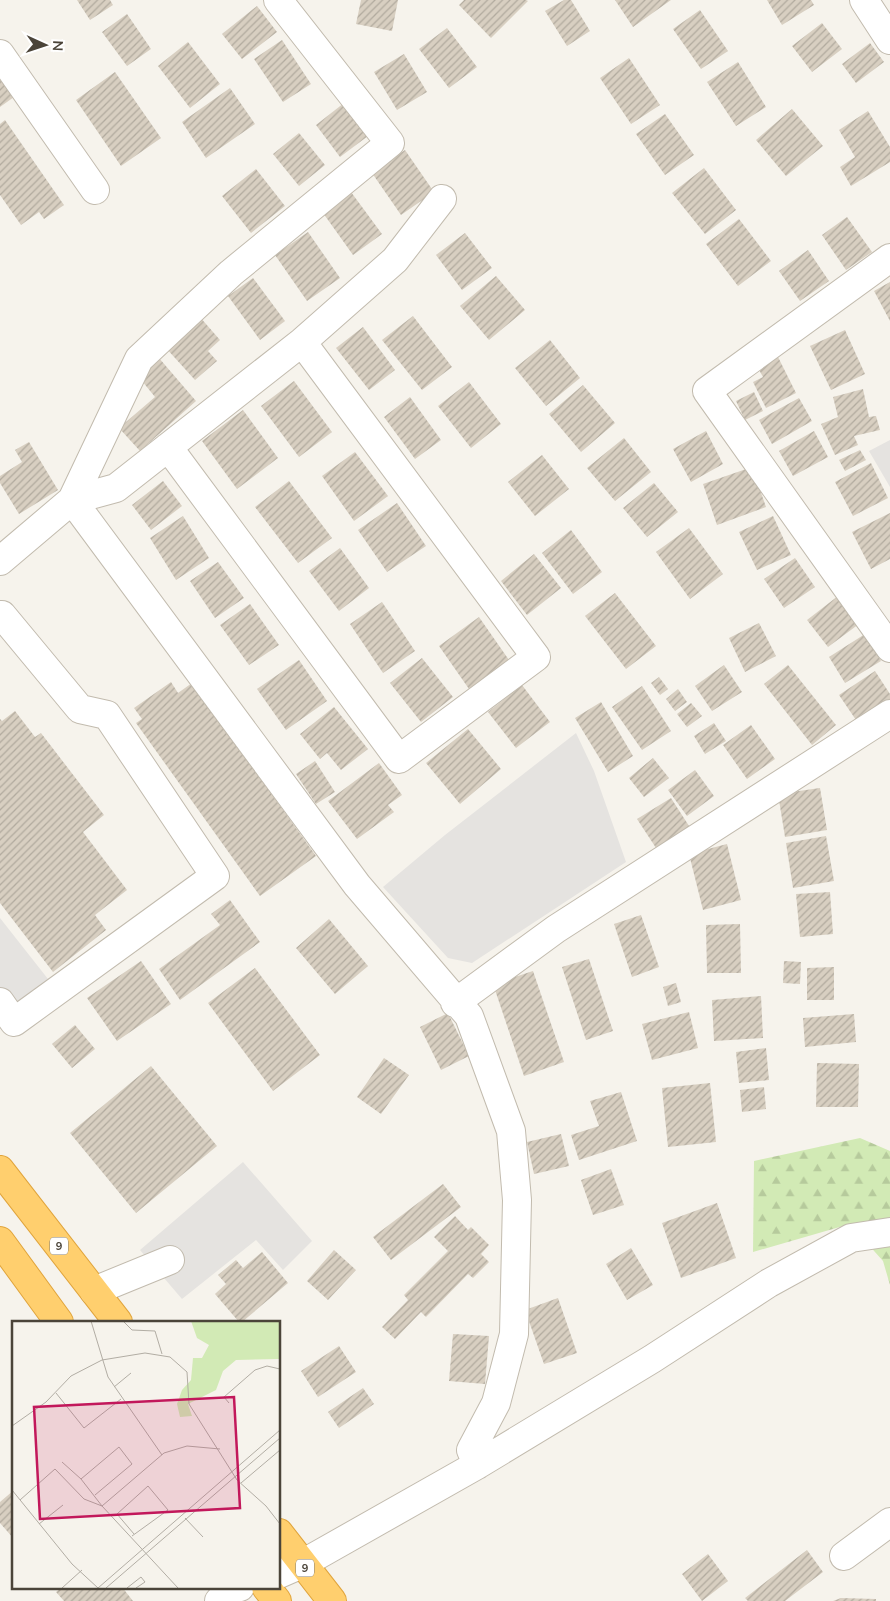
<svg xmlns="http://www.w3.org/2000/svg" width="890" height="1601" viewBox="0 0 890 1601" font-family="Mulish,sans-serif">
<defs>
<pattern id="forest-firs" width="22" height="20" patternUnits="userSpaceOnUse" patternTransform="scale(1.25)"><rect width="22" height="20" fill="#d2eab5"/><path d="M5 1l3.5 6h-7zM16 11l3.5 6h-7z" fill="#b6ca9c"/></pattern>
<pattern id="building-hatch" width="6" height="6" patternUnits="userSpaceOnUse" patternTransform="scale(1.25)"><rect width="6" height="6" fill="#d8cfc1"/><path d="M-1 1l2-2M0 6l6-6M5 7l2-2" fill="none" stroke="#b1aa9e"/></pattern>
</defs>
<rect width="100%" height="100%" fill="#f6f3ec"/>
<path fill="url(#forest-firs)" d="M860 1138 890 1151V1285L883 1261 850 1224 753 1252 754 1161Z"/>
<path fill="#e5e3e0" d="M890 440V487L869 451Z
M576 733 594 771 626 862 472 963 448 958 383 887 445 835Z
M0 918 48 979 0 1018Z
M243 1162 312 1241 283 1270 256 1240 182 1299 140 1250Z"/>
<path fill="url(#building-hatch)" d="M77 0H110L113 5 90 20Z
M361 0H398L392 31 356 24Z
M464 0H526L528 1 491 38 459 5Z
M564 0H571L590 31 567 46 545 11Z
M615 0H671L633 27Z
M767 0H811L814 5 782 25Z
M257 6 277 32 242 59 222 34Z
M700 10 728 51 701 69 673 29Z
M127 14 151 49 127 66 102 32Z
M822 23 842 49 812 72 792 46Z
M447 28 477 67 449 88 419 49Z
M282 40 311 84 283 102 254 59Z
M188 42 220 84 190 108 158 66Z
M870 43 884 62 856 83 842 64Z
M404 54 427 92 397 110 374 72Z
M629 58 660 105 631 124 600 78Z
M738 62 766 107 736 126 707 82Z
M115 72 161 138 121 166 76 100Z
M0 79 14 97 0 107Z
M230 88 255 124 206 158 182 122Z
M344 103 368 136 340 157 316 125Z
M792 109 823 146 786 176 756 140Z
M868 111 890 147V162L851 186 840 167 855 157 839 130Z
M665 114 694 155 665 175 636 134Z
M5 120 64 205 44 219 39 212 21 225 0 195V124Z
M299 133 325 165 299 186 273 154Z
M405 150 434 192 401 215 372 173Z
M704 168 736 210 705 234 672 193Z
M256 169 285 206 251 233 222 196Z
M351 192 382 234 353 255 323 213Z
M847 217 872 252 846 270 822 235Z
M739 219 771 261 738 286 706 244Z
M308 232 340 278 307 301 275 255Z
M465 233 492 268 462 290 436 255Z
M808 250 829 281 800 301 779 271Z
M496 276 525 310 489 340 460 306Z
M253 278 285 321 260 340 228 296Z
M890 282V321L874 291Z
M199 316 220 340 208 351 217 361 195 380 165 347Z
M413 316 452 367 422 390 382 340Z
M363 327 395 370 369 390 336 348Z
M845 330 865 374 831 390 810 346Z
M550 340 580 378 546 406 515 368Z
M778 357 796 393 766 408 753 382 763 377 758 368Z
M159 358 196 401 140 451 119 428 155 397 138 376Z
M294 381 332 432 299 457 261 406Z
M469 382 501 424 471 448 438 406Z
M583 385 615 423 581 452 549 414Z
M863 389 869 417 876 416 880 430 854 436 858 445 835 455 821 424 838 417 833 397Z
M754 392 763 411 745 420 736 401Z
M410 397 441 440 415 459 384 417Z
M799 398 812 421 772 444 759 420Z
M243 410 278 458 237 489 202 441Z
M706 431 723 464 691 482 673 449Z
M814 431 828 457 793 476 779 451Z
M624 438 651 472 615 501 587 468Z
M29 442 58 490 19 514 0 483V476L22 462 15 450Z
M860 450 866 460 845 471 839 460Z
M355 452 388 496 354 521 322 476Z
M542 455 569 489 535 516 508 482Z
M871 463 888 498 853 516 835 482Z
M752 467 766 507 717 525 703 484Z
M163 481 182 506 151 530 132 505Z
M289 481 332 538 298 563 255 507Z
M654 483 678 512 647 537 623 508Z
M397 503 426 546 387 572 358 530Z
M890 513V559L871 569 852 532Z
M183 516 209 558 176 580 150 538Z
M773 516 791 555 757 570 739 532Z
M689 528 723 574 690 599 656 552Z
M571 530 602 572 573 594 542 553Z
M340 548 369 588 339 611 309 571Z
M534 554 561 588 527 615 501 581Z
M795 558 815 587 784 608 764 579Z
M218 562 244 598 215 618 190 581Z
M615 593 656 646 626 669 585 616Z
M838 596 859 624 828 647 807 620Z
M382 602 415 651 383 673 350 624Z
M250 604 279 645 249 665 220 625Z
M479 617 509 660 469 689 439 646Z
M759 623 776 656 745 672 729 638Z
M865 634 881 661 845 683 829 657Z
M422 658 453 697 421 722 390 683Z
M299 660 327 701 286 730 257 689Z
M724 665 742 692 712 711 695 686Z
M788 665 836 725 812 745 764 684Z
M875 671 890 694V701L858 723 839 695Z
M659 677 668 689 660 695 651 683Z
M171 682 178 693 192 683 316 856 260 896 136 723 142 719 134 708Z
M522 685 550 722 516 748 488 712Z
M642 686 671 731 642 750 612 707Z
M678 689 687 702 675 711 666 699Z
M601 702 633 756 608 772 575 718Z
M691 703 702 716 687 727 677 714Z
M334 707 368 749 341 770 327 753 320 759 300 734Z
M15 711 35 737 41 733 104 815 83 832 127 890 95 915 106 930 53 972 0 903V719L2 721Z
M714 723 726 741 705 754 694 736Z
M751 725 775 759 747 779 723 745Z
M468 729 501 769 460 804 426 763Z
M653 758 669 778 644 797 629 778Z
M315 761 335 792 316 804 296 774Z
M379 763 402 795 388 805 394 812 357 839 328 801Z
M695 770 714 796 687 816 668 790Z
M820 788 827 830 785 837 778 794Z
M671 798 691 829 658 851 637 819Z
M826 836 834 881 793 888 786 843Z
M727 844 741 900 703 910 689 854Z
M830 892 833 934 800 937 796 894Z
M230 900 260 942 180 1000 159 969 220 925 211 914Z
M641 915 659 967 632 977 614 924Z
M329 919 368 966 335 994 296 948Z
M740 924 741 973H707L706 925Z
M589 959 613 1031 586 1040 562 967Z
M141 961 171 1004 117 1041 87 998Z
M784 961 801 962 800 984 783 983Z
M834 967V1000H807V968Z
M255 968 320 1055 273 1091 208 1003Z
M533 971 564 1062 524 1076 493 984Z
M676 983 681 1002 668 1006 663 987Z
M761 996 763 1038 714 1041 712 1000Z
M689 1012 698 1048 652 1060 642 1024Z
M448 1013 469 1056 441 1070 420 1027Z
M854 1014 856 1042 805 1047 803 1018Z
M75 1025 95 1049 72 1068 52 1044Z
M766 1048 769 1080 739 1083 736 1052Z
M384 1058 409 1075 381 1114 357 1097Z
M817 1063 859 1064 858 1107H816Z
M151 1066 217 1146 136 1213 70 1133Z
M710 1083 716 1142 668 1147 662 1088Z
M764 1087 766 1109 742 1112 740 1090Z
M621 1092 637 1141 579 1160 571 1135 599 1126 590 1101Z
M561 1134 569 1166 534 1174 527 1142Z
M611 1169 624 1205 593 1215 581 1180Z
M443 1184 461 1207 391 1260 373 1237Z
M717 1203 736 1258 681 1278 662 1223Z
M455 1216 468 1230 471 1227 489 1245 481 1254 489 1262 473 1278 468 1274 426 1317 421 1312 395 1339 382 1327 408 1300 404 1295 448 1251 434 1237Z
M631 1248 653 1285 627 1300 606 1264Z
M334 1250 356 1270 328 1300 307 1281Z
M262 1252 288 1283 242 1322H239L215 1294 226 1284 218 1275 236 1260 243 1268Z
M558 1298 577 1353 544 1364 525 1310Z
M453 1334 489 1336 485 1384 449 1381Z
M339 1346 356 1372 318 1397 301 1371Z
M363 1388 374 1404 339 1428 328 1412Z
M14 1490V1539L0 1523V1502Z
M807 1550 823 1572 785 1601H748L745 1598Z
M708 1554 728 1581 702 1601 682 1574Z
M62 1587H122L133 1601H64L56 1592Z
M841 1598 876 1599V1601H833Z"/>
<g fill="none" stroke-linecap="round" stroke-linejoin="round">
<defs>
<path id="minor" d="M864 0 890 40
M0 54 95 190
M442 199 395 260 302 342 116 488 72 500 357 885 469 1016 511 1131 517 1200 514 1334 496 1403 471 1450 477 1465
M890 258 707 391 890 648
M168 447 399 759 536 657 302 342
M0 561 72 500 139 359 231 273 390 143 278 0
M0 616 2 615 80 709 107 715 215 876 14 1022 0 1002
M455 1003 556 929 890 714
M94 1291 170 1260
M844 1556 890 1522
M279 1574 302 1564 477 1465 652 1359 769 1283 851 1238 890 1232
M219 1601 229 1590 240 1587"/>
<path id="highway" d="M0 1170 118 1322
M0 1241 59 1322
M279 1533 332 1601
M266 1587 277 1601"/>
</defs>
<use href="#minor" stroke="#c2bbae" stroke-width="30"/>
<use href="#highway" stroke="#e0a43c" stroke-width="30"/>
<use href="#minor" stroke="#fff" stroke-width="28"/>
<use href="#highway" stroke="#ffcf6e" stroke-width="28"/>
</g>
<g text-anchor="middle" stroke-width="4" stroke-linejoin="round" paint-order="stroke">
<g fill="#fff" stroke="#817c74" stroke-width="1">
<rect x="50" y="1237.5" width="18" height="17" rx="4"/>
<rect x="296" y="1559.5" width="18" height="17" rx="4"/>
</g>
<g font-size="11" font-weight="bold" fill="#4b4439">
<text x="59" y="1250">9</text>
<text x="305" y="1572">9</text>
</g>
</g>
<g transform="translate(12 1321)">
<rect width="268" height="268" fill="#f6f3ec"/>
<path d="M179 0H267V38L224 39 211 50 204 69 176 83 180 95 168 96 165 83 170 69 179 59 181 37H190L197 24 185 17Z" fill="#d2eab5"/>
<path fill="none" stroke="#b2ada4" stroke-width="1" d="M79 0 96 56 150 134M111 0 120 9 143 10 150 33M102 66 119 52M44 72 72 107 109 78M217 82 212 76 243 49 255 45 268 48M0 105 34 81 59 55 90 39 133 32 158 36 175 51 177 83 225 159 254 185 268 203M50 141 69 158 90 185 152 132 175 125 208 128M69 158 107 126 120 143 83 174M229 162 268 129M0 169 60 243 86 267M8 179 43 148 72 178 90 185 166 267M173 197 191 216M27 203 51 184M120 215 156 189 136 165 105 193 122 213M50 267 70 249M86 267 268 109M94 267 268 117M115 267 129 256 133 261 124 267"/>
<path fill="#c2185b" fill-opacity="0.15" stroke="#c2185b" stroke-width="2.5" d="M222 76 228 187 28 198 22 86Z"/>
<rect width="268" height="268" fill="none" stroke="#4b4439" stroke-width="2.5"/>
</g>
<g transform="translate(45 45) rotate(93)" stroke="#ffffff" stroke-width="4" paint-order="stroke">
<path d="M0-4L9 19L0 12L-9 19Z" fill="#4b4439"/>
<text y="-8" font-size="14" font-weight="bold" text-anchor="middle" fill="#4b4439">N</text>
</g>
</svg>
